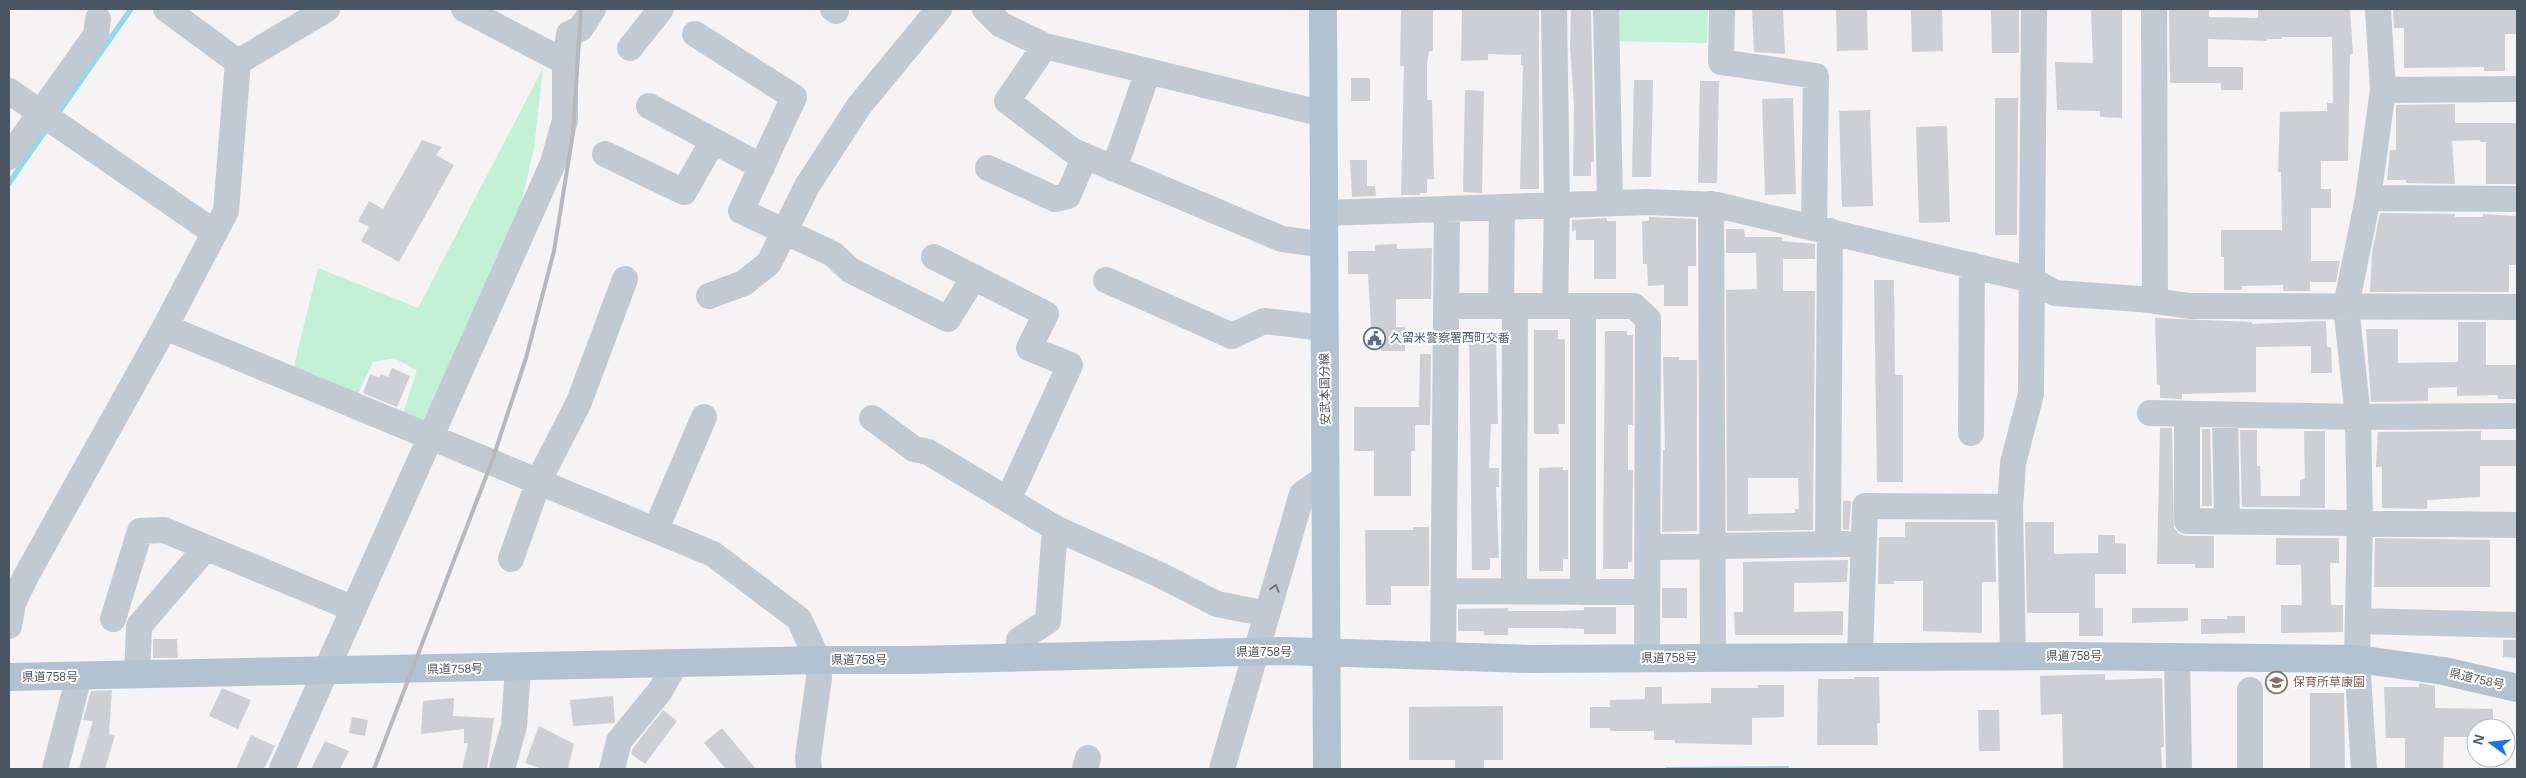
<svg xmlns="http://www.w3.org/2000/svg" width="2526" height="778" viewBox="0 0 2526 778" font-family="Helvetica,'Noto Sans JP',sans-serif">
<rect width="100%" height="100%" fill="#f5f3f3"/>
<path fill="#c3f1d5" d="M1612 9H1708L1707 43 1611 41Z
M543 68 534 148 521 204 423 441 398 428 417 370 394 358 373 362 352 406 291 378 318 268 418 308Z"/>
<path fill="#90daee" d="M1789 766V769H1666V767Z"/>
<g fill="none" stroke-linecap="round" stroke-linejoin="round">
<path stroke="#90daee" stroke-width="5.5" d="M56 116 131 9
M9 183 48 127"/>
</g>
<path fill="#cdcfd5" fill-rule="evenodd" d="M1401 9H1433V51H1429L1427 64V100H1432L1434 179H1427V193H1420V195H1401L1404 66H1400Z
M1462 9H1539V189H1520L1523 65H1521V55L1488 54V60L1461 61Z
M1571 9H1591L1594 162H1591V176H1573L1574 105 1570 46Z
M1752 9H1783L1785 54 1754 52Z
M1836 9H1867L1868 50 1837 51Z
M1911 9H1942L1943 51 1912 52Z
M1991 9H2019V53H1992Z
M2091 9H2122V118L2100 117V111L2057 110 2055 62 2093 63Z
M2169 9H2209V17L2258 18V9H2350L2353 54H2350L2348 161H2321V189H2331V208H2311V261H2340L2336 282H2310V291H2283V285L2242 286V290H2224V257H2221V230H2282L2281 172H2278L2280 112 2327 111V103H2333L2332 37H2282V39H2267V41L2208 39V67H2243V90H2221V83H2170Z
M2393 9H2517V34H2505V71H2484V67L2404 68V28H2394Z
M1351 78H1370V101H1351Z
M1634 80H1653L1651 177H1632Z
M1700 81H1719L1717 183H1698Z
M1465 90 1484 91 1482 193 1463 192Z
M1793 98 1796 194 1765 195 1762 99Z
M1995 98H2018L2017 235H1995Z
M2455 104V123H2517V184H2486V142H2480V140L2452 141 2455 184 2406 183V180H2387L2390 150H2396V105Z
M1870 110 1873 206 1842 207 1839 111Z
M1947 126 1950 222 1919 223 1916 127Z
M422 140 442 147 436 155 454 165 399 262 361 241 369 227 358 221 369 201 383 209Z
M1350 160H1367V186H1375L1376 196 1352 197Z
M2380 213 2455 214V217H2483V214L2517 216V265H2509V292H2370L2372 253Z
M1649 217 1696 219V266H1688V306H1664V285L1648 286 1647 264H1643L1642 221H1649Z
M1607 218V221H1616V279H1594V240H1576V230L1572 231V220Z
M1726 229H1744L1745 237H1782V241L1815 244V259H1783V291H1815L1813 530 1727 531 1726 290 1757 289 1756 253H1726ZM1748 478H1798L1799 509H1795V513L1748 514Z
M1397 244V249L1432 248 1431 299H1396V327H1405V351H1381V344H1372L1368 274H1348V251H1375V245Z
M1874 280H1894L1895 375H1903V482H1877Z
M2155 318 2252 322V324L2326 321 2327 347H2331L2332 373H2311V346L2256 347V392L2182 394V399L2160 398V385L2157 384Z
M2458 322H2486V365H2517V399H2498V395L2457 396V387L2428 388V401L2371 402 2366 329H2398V363L2458 362Z
M1534 330H1558V339H1565V424H1558L1559 434H1534Z
M1605 331H1627V335H1633V425H1628V470H1633L1632 562H1628V569H1603Z
M1469 334 1496 336 1498 424H1491L1489 468H1499V487H1496L1499 558H1490V570H1472Z
M1420 354H1431L1430 425H1415V451H1411V496H1374V451H1354V407H1419Z
M1663 357H1679V360H1697V531L1662 532 1663 450H1665Z
M392 368 410 376 397 407 363 393 370 374 379 378 381 374 388 377Z
M2160 428H2172L2174 528 2179 534 2186 536H2214V568H2195V564H2157Z
M2202 429H2210L2212 506H2202Z
M2240 430H2257V466H2260L2261 496H2300V480L2305 479 2304 431H2325V508L2242 507Z
M2481 431V440H2517V466H2480V497L2427 500V509L2382 508V467H2376L2378 432Z
M1563 467V470H1568V559H1563V571H1539V468Z
M1843 501H1851L1849 530 1843 529Z
M1905 522H1995L1996 582H1982V633L1923 631V581H1894V584H1878L1879 537H1905Z
M2025 522H2054V554L2098 553V535H2115V543L2126 544V574H2095V608H2103V636H2079V613H2027Z
M1413 527H1429V586H1391V605H1366L1365 530H1413Z
M2276 538H2339V563H2330L2331 605H2343V632L2281 633V605H2302L2301 565H2276Z
M2375 538 2490 540V587H2374Z
M1848 560 1847 582 1794 583V612L1843 611V635H1735L1734 612H1743V562Z
M1662 588H1687V618H1662Z
M1584 607H1616V634H1584V629L1561 628H1508V635H1484V631H1458V609L1508 608V611H1561L1584 610Z
M2132 608H2188V621L2132 623Z
M2227 616H2245V633L2201 634V619H2227Z
M153 639H177L178 658H153Z
M2503 640H2517V658L2503 657Z
M2105 674V680L2162 678 2164 747H2161L2162 769H2063L2062 714 2041 715 2040 676Z
M1854 677H1879L1880 723H1877L1878 745H1817L1818 679H1854Z
M2419 683 2435 686V708L2493 709V728H2476V737H2444L2443 769H2405V738H2386L2384 687H2419Z
M1758 685H1784V717L1752 718V745L1675 743V740H1654V731H1610V728H1590V707H1610V700L1645 699V687H1662V704L1711 703V688H1758Z
M222 688 251 700 238 729 209 716Z
M112 690 109 734 115 735 105 769H79L93 721 83 720 91 691Z
M2310 693H2344L2345 769H2310Z
M613 696 615 723 573 726 570 700Z
M454 698 453 716 494 718 487 769H462L468 743H464V729L421 734 423 701Z
M1503 706V760H1484V769H1455V760H1409V707Z
M663 710 677 721 645 764 631 754 633 748Z
M1978 710H1999L2000 751H1979Z
M352 717 368 720 365 736 349 733Z
M539 726 574 744 568 769H542L525 763Z
M722 728 756 769H726L704 743Z
M251 735 275 746 264 769H236Z
M325 741 349 751 340 769H311Z"/>
<g fill="none" stroke-linecap="round" stroke-linejoin="round">
<path stroke="#c1cad2" stroke-width="26" d="M166 9 238 62
M464 9 565 62
M833 9 836 11
M985 9 1000 24 1045 46 1324 114
M1554 9 1557 205 1555 306
M1606 9 1610 203
M1722 9 1721 62 1816 76 1814 227
M2154 9 2155 301
M695 34 794 97 741 211 833 254 850 270 948 319 974 277
M1045 46 1007 101 1073 151 1282 239 1325 245
M630 48 661 9
M238 62 327 9
M2383 90 2517 89
M9 91 215 233
M649 106 762 167
M605 154 684 192 713 141
M9 157 96 35 98 19
M988 168 1055 199 1068 196 1085 156
M1114 169 1148 71
M2368 198 2517 199
M1711 204 1713 658
M1325 213 1648 202 1717 205 2032 280 2055 293 2140 299 2190 306 2517 307
M934 257 1046 314 1029 348 1070 365 1008 500
M1106 280 1232 336 1264 321 1324 328
M709 296 744 283 769 263 807 186 859 106 939 9
M1446 306H1634L1648 319 1647 658
M1501 306 1502 207
M165 327 713 554 799 619 818 660 819 678 808 757 809 769
M2150 413 2358 417 2517 416
M2187 414V521L2517 525
M2225 415 2227 521
M872 418 914 449 928 452 1055 528 1048 621 1019 640 1017 658
M1971 433 1972 265
M1055 528 1158 574 1217 604 1267 614
M656 529 704 417
M1828 544 1830 231
M1660 547 1846 544
M511 559 539 480 579 402 625 279
M1444 591 1647 592
M1514 591 1515 306
M1583 592V306
M113 619 140 531 164 530 354 609
M2358 621 2517 625
M9 626 13 603 26 576 165 327 226 211 238 62
M1443 656 1447 209
M2013 656 2010 507 2013 463 2031 394 2034 9
M1860 657 1865 506 2010 507
M2177 657 2179 769
M137 675 139 626 206 548
M2250 690V769
M55 769 79 676
M282 769 553 163 565 120V62L569 34 581 28 593 9
M502 769 514 726 518 668
M612 769 619 741 660 691 675 664
M1085 769 1088 758
M1222 769 1302 494 1326 477
M2364 769 2357 659 2360 523 2358 417 2346 306 2368 198 2383 90 2378 9"/>
<path stroke="#b3c2d1" stroke-width="28" d="M1323 9 1327 769
M9 677 818 660H911L1284 651 1530 659 2067 656 2357 659 2444 671 2517 688"/>
<path stroke="#b5b8bd" stroke-width="4" d="M374 769 492 461 526 358 554 251 573 133 581 9"/>
</g>
<defs><path id="oneway-chevron" d="M-2-3.5L2.5 0L-2 3.5" fill="none" stroke-width="1.6" stroke-linecap="round" stroke-linejoin="round" transform="scale(1.25)"/></defs>
<use stroke="#6e7983" href="#oneway-chevron" transform="translate(1275 588) rotate(-74)"/>
<defs>
<symbol id="civic-ring" viewBox="-11 -11 22 22"><circle r="9.5" fill="#fff" stroke="#5c6f8a" stroke-width="1.5"/><path d="M-.6-6.5H3V-4.5H.6V-3L4-1V1h2V6H-6V1h2V-1L-.6-3ZM-1.2 2.5V6h2.4V2.5Z" fill="#5c6f8a"/></symbol>
<symbol id="school-ring" viewBox="-11 -11 22 22"><circle r="9.5" fill="#fff" stroke="#8d6e63" stroke-width="1.5"/><path d="M0-5L7-2L0 1L-7-2ZM-4 1L0 2.5L4 1V4Q0 6-4 4Z" fill="#8d6e63"/></symbol>
</defs>
<g fill-rule="evenodd">
<use href="#civic-ring" x="1362" y="326" width="25" height="25"/>
<use href="#school-ring" x="2264" y="670" width="25" height="25"/>
</g>
<g text-anchor="middle" stroke-width="4" stroke-linejoin="round" paint-order="stroke">
<g font-size="12" fill="#4e5e75" stroke="#fff" text-anchor="start">
<text x="1390" y="342">久留米警察署西町交番</text>
</g>
<g font-size="12" fill="#4a5661" stroke="#fff">
<text transform="translate(1325 389) rotate(-91)" y="4">安武本国分線</text>
<text x="1264" y="656">県道758号</text>
<text x="2074" y="660">県道758号</text>
<text x="1669" y="662">県道758号</text>
<text x="859" y="664">県道758号</text>
<text transform="translate(455 669) rotate(-1)" y="4">県道758号</text>
<text x="50" y="681">県道758号</text>
<text transform="translate(2477 679) rotate(13)" y="4">県道758号</text>
</g>
<g font-size="12" fill="#785e54" stroke="#fff" text-anchor="start">
<text x="2293" y="686">保育所草康園</text>
</g>
</g>
<rect width="2526" height="778" fill="none" stroke="#4a5661" stroke-width="20"/>
<g transform="translate(2491 743) rotate(285)"><circle r="24" fill="#ffffff" stroke="#b7bbc0"/>
<path d="M0-4L9 19L0 12L-9 19Z" fill="#1a73e8"/>
<text y="-8" font-size="14" font-weight="bold" text-anchor="middle" fill="#4a5661">N</text>
</g>
</svg>
